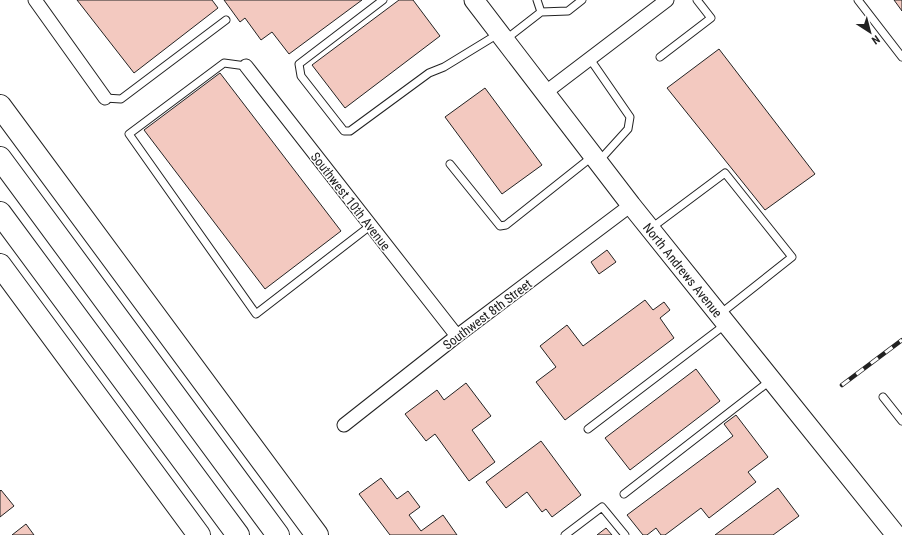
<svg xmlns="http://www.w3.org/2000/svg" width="902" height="535" viewBox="0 0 902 535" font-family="'Roboto Condensed',sans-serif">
<rect width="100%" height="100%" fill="#fff"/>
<path fill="#f3c9c0" stroke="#222" d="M77 0H212L218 8 134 73Z
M224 0H362L289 54 272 32 261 40 245 18 240 22Z
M399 0H413L440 36 345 108 312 65Z
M894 0H902V11Z
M719 49 815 174 765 210 667 88Z
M220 73 341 231 265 289 144 130Z
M485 88 542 165 502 194 445 117Z
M607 250 616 262 599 274 591 262Z
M645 300 653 310 664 302 670 310 660 318 674 338 565 420 536 382 556 367 540 346 567 325 583 346Z
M696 369 720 401 630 470 605 438Z
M466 383 491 416 472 430 495 462 469 481 435 434 426 441 405 414 437 390 444 400Z
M736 415 768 457 748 472 756 482 709 518 701 508 665 535H661L656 528 647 535H643L627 515 733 436 724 424Z
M541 441 581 495 552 517 546 509 542 512 527 492 506 508 486 482Z
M381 478 397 499 408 491 420 507 409 515 421 531 443 515 457 535H390L359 494Z
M778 488 799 516 773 535H715Z
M1 490 14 506 0 517V491Z
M26 524 34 535H12Z
M606 528 612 535H597Z"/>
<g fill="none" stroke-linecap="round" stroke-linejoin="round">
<defs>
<path id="lane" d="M383 0 299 64 301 76 344 131H350L429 73 444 67 498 34
M537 0 541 12
M858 0 902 57
M505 40 541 12 568 11 582 0
M660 57 711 18 697 0
M590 59 630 117 628 129 599 161
M246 66 224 63 129 134 256 314 370 226
M105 98 121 99 226 20
M450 164 500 226 506 225 593 156
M650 229 725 173 792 257 720 314
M883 397 902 421
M588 429 726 324
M624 494 771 380
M565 535 602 507 625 535"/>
<path id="street" d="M35 0 105 98
M246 66 457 336
M546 92 667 0
M344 425 457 336 631 205"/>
<path id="secondary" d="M474 0 631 205 896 535"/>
<path id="highway" d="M0 106 317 535
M0 158 278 535
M0 213 238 535
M0 265 199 535"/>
</defs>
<use href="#lane" stroke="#222" stroke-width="9"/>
<use href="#street" stroke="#222" stroke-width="15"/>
<use href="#secondary" stroke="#222" stroke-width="21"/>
<use href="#highway" stroke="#222" stroke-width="24"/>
<use href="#lane" stroke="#fff" stroke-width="7"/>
<use href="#street" stroke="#fff" stroke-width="13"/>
<use href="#secondary" stroke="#fff" stroke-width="19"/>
<use href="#highway" stroke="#fff" stroke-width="22"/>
<defs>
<path id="rail" d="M842 385 902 340"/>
</defs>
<use href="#rail" stroke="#222" stroke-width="4.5"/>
<use href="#rail" stroke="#fff" stroke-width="3" stroke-dasharray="9" stroke-linecap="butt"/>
</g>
<g text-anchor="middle" stroke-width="3" stroke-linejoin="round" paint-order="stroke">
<g font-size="13" fill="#222" stroke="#fff">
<text transform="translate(351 201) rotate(52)" y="5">Southwest 10th Avenue</text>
<text transform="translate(683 270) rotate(51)" y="5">North Andrews Avenue</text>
<text transform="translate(487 314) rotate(-37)" y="5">Southwest 8th Street</text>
</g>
</g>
<g transform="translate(870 32) rotate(144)" stroke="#ffffff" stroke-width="3" paint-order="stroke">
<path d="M0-3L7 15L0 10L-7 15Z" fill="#222222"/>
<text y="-6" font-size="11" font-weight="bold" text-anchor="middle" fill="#222222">N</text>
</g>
</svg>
